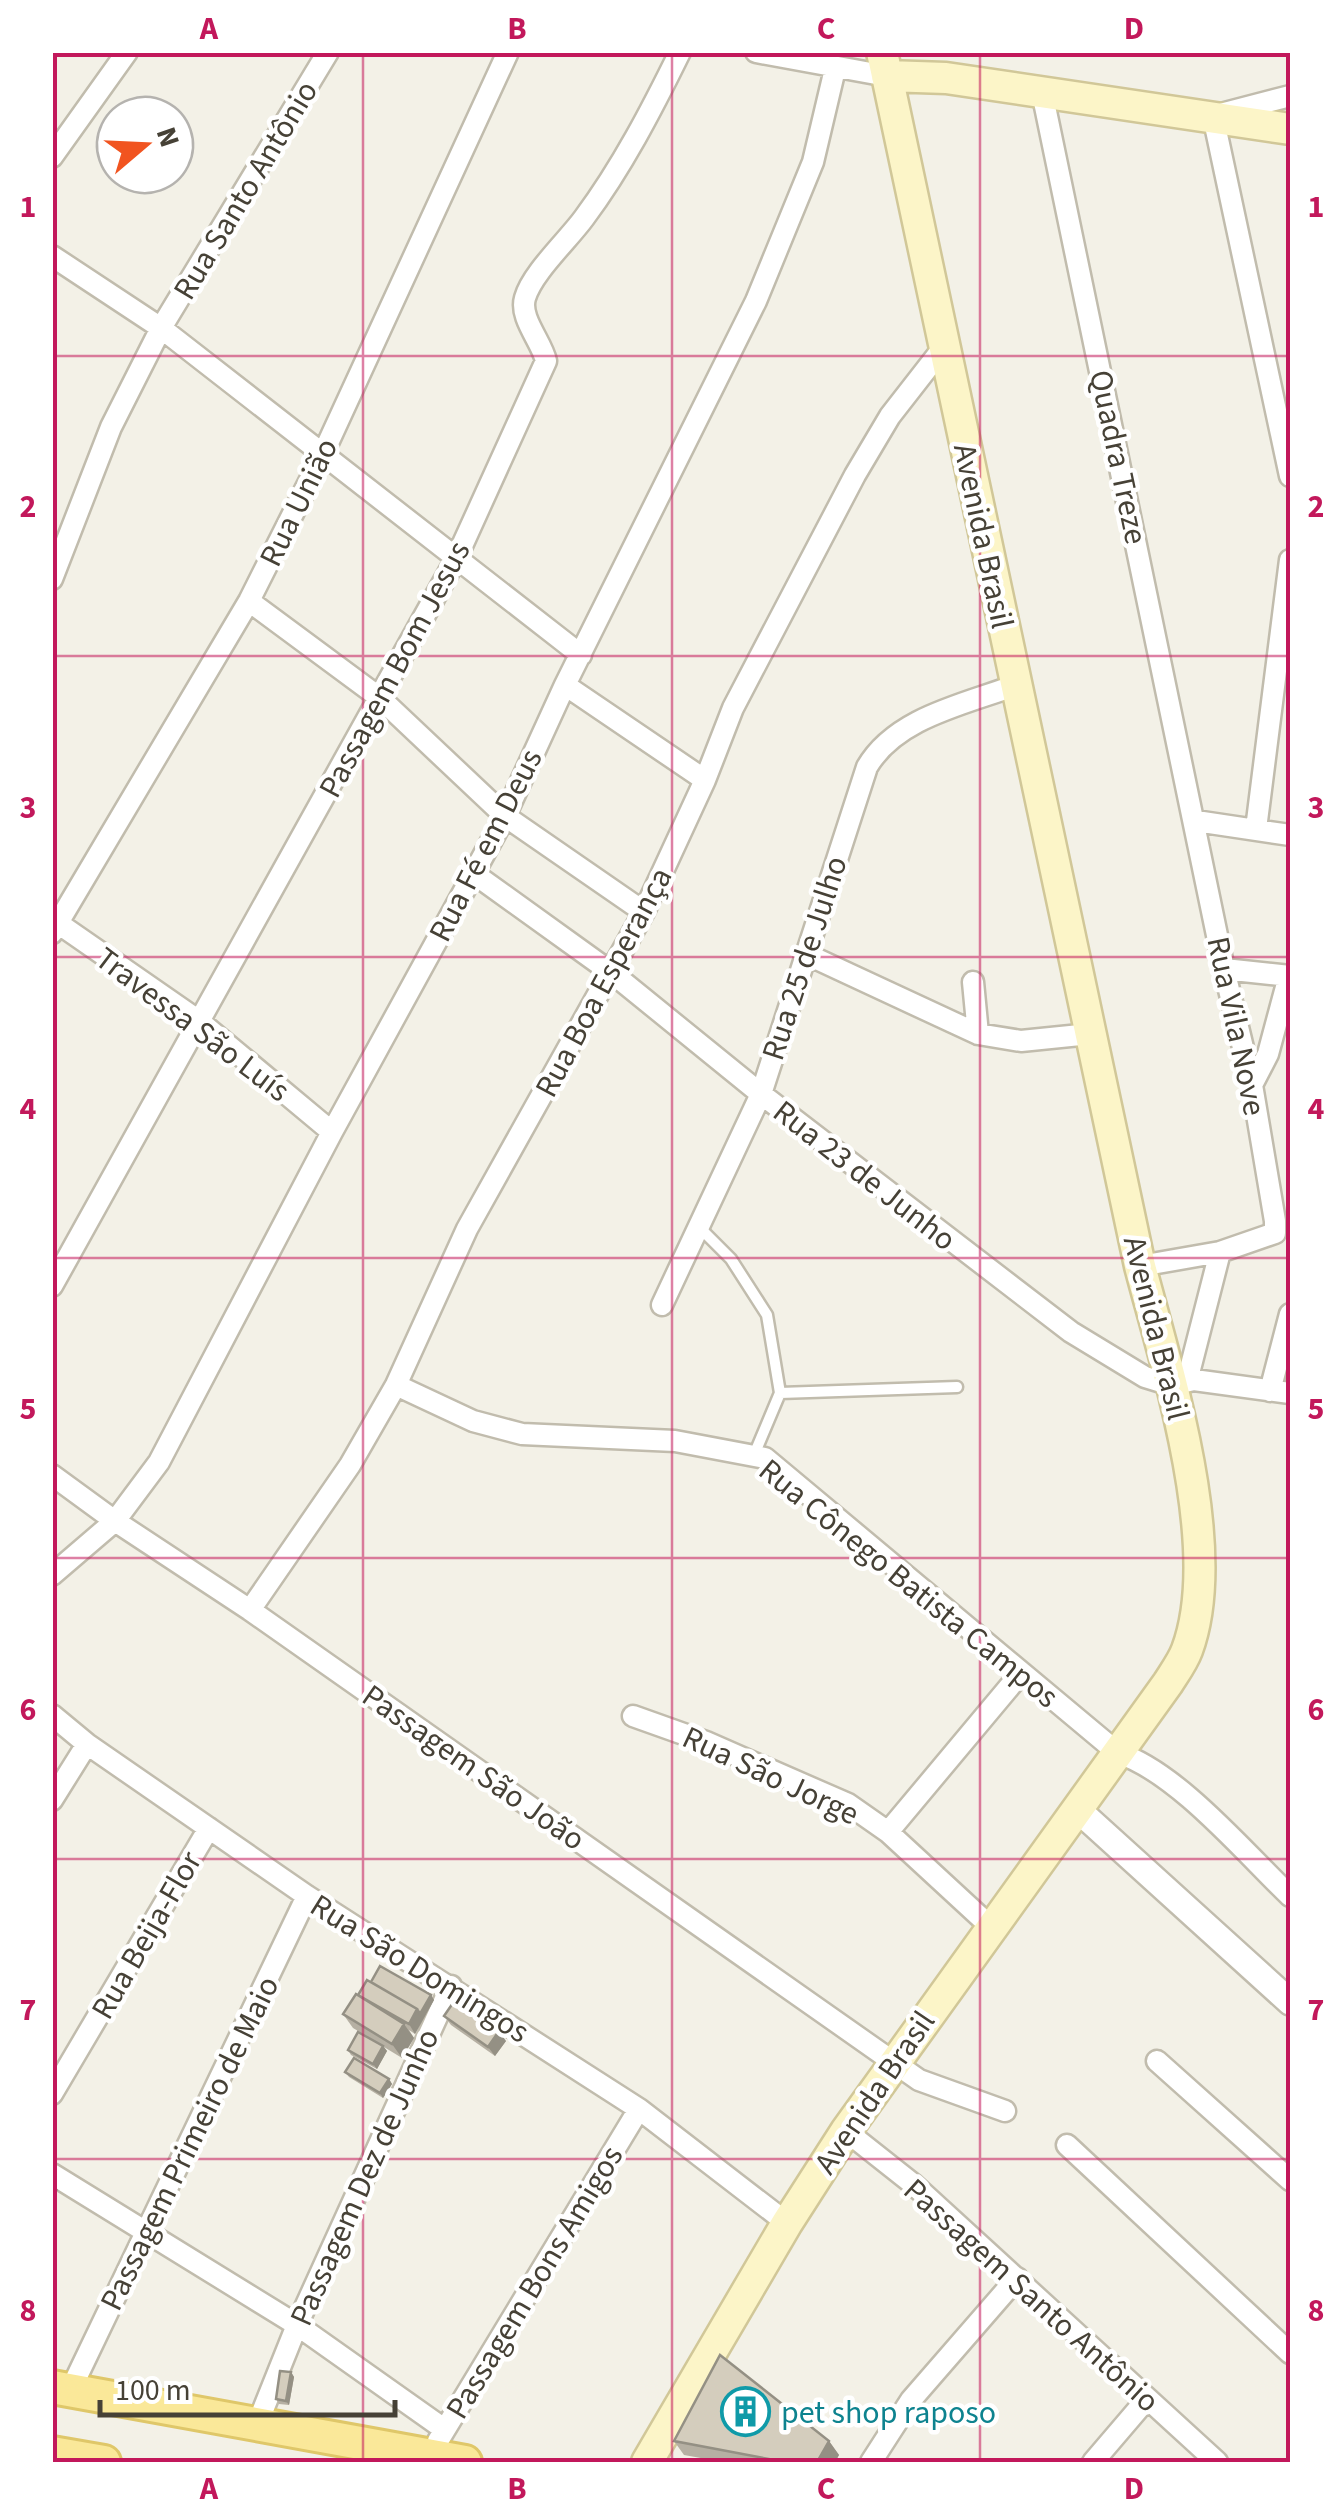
<svg xmlns="http://www.w3.org/2000/svg" width="1343" height="2515" viewBox="0 0 1343 2515" font-family="'Source Sans 3',sans-serif">
<rect width="100%" height="100%" fill="#f3f1e7"/>
<g fill="none" stroke-linecap="round" stroke-linejoin="round">
<defs>
<path id="service" d="M699 1227 731 1259 767 1315 780 1393
M754 1455 780 1393 957 1387"/>
<path id="minor" d="M756 52 887 76
M1042 92 1224 969 1252 1085 1275 1221V1233L1220 1252 1187 1381
M1290 96 1213 116 1290 476
M52 157 127 52
M52 256 161 328 581 655
M52 579 111 427 161 328 328 52
M249 601 380 698 505 816 644 912
M565 685 705 780
M1196 821 1290 835
M1256 829 1290 560
M473 873 612 973 761 1094 1071 1332 1145 1377 1171 1385 1194 1380 1290 1393
M52 919 199 1021 332 1132
M52 933 249 601 322 456 508 52
M806 954 978 1034 1021 1041 1090 1034
M1224 969 1290 976
M973 982 978 1034
M1252 1085 1268 1054 1289 976
M1140 1266 1220 1252
M52 1286 456 559 546 361C542 342 519 318 525 298 532 273 568 240 584 218 622 167 652 109 680 52
M662 1305 761 1094 867 767C896 717 966 704 1016 685
M396 1385 473 1421 522 1434 675 1441 765 1458 1118 1753C1177 1772 1245 1853 1290 1896
M1270 1391 1290 1314
M52 1475 115 1521 250 1610 919 2080 1005 2111
M52 1575 115 1521 159 1462 332 1132 505 816 565 685 756 301 813 162 835 69
M250 1610 350 1465 396 1385 467 1229 644 912 705 780 733 708 855 475 890 416 943 348
M52 1715 87 1744 307 1896 639 2109 787 2223
M633 1716 706 1742 848 1804 888 1832 991 1927
M52 1800 87 1744
M888 1832 1021 1673
M1157 2061 1290 2180
M52 2094 209 1828
M846 2131 913 2184 1217 2462
M1067 2145 1290 2353
M52 2174 297 2325 444 2429
M70 2391 307 1896
M257 2425 297 2325 451 1986
M438 2441 639 2109
M871 2462 911 2400 1017 2278
M1093 2462 1146 2400"/>
<path id="tertiary" d="M1077 1809 1290 2002"/>
<path id="secondary" d="M887 76 946 78 1290 129
M647 2462 787 2223 846 2131 1168 1683C1175 1672 1183 1661 1187 1650 1225 1548 1167 1369 1140 1266L882 52"/>
<path id="primary" d="M52 2387 465 2462
M52 2453 104 2462"/>
</defs>
<use href="#service" stroke="#c1bcad" stroke-width="15"/>
<use href="#minor" stroke="#c1bcad" stroke-width="25"/>
<use href="#tertiary" stroke="#c1bcad" stroke-width="30"/>
<use href="#secondary" stroke="#d1c798" stroke-width="35"/>
<use href="#primary" stroke="#dfc769" stroke-width="38"/>
<use href="#service" stroke="#fff" stroke-width="10"/>
<use href="#minor" stroke="#fff" stroke-width="20"/>
<use href="#tertiary" stroke="#fff" stroke-width="25"/>
<use href="#secondary" stroke="#fcf5c8" stroke-width="30"/>
<use href="#primary" stroke="#fae899" stroke-width="32"/>
</g>
<path fill="#b6b0a3" d="M371 1982 431 1995 434 2000 415 2034 409 2030 414 2038 402 2058 384 2047 387 2051 377 2069 351 2055 348 2050 380 2044 353 2028 343 2014Z
M444 2016 506 2041 495 2056 451 2025Z
M345 2072 389 2079 392 2084 383 2098 349 2077Z
M291 2372 294 2377 289 2405 279 2404 276 2399Z
M674 2441H829L839 2455 835 2462H723L684 2455Z"/>
<path fill="#949084" d="M431 1995 434 2000 424 2018 420 2014Z
M417 2009 424 2018 415 2034 409 2024Z
M404 2024 414 2038 402 2058 392 2044Z
M499 2031 506 2041 495 2056 488 2047Z
M383 2046 387 2051 377 2069 373 2064Z
M389 2079 392 2084 383 2098 380 2093Z
M52 2182 58 2190 52 2198Z
M291 2372 294 2377 289 2405 286 2401Z
M829 2441 839 2455 835 2462H817Z"/>
<path fill="#d4cdbd" stroke="#949084" stroke-width="2.5" d="M380 1966 431 1995 420 2014 417 2009 371 1982Z
M367 1980 417 2009 409 2024 358 1995Z
M356 1994 404 2024 392 2044 343 2014Z
M455 2000 499 2031 488 2047 444 2016Z
M358 2032 383 2046 373 2064 348 2050Z
M354 2058 389 2079 380 2093 345 2072Z
M720 2355 829 2441 817 2462H785L674 2441Z
M280 2371 291 2372 286 2401 276 2399Z"/>
<path fill="none" stroke="#c2185b" stroke-width="2.5" stroke-opacity="0.55" d="M363 52V2462M672 52V2462M980 52V2462M52 356H1290M52 656H1290M52 957H1290M52 1258H1290M52 1558H1290M52 1859H1290M52 2159H1290"/>
<defs>
<symbol id="building-ring" viewBox="-11 -11 22 22"><circle r="9.5" fill="#fff" stroke="#0f9aa8" stroke-width="1.5"/><path d="M-4-6H4V6H1V3H-1V6H-4ZM-2.5-4.3h1.7v1.8h-1.7ZM.8-4.3h1.7v1.8H.8ZM-2.5-1h1.7V.8h-1.7ZM.8-1h1.7V.8H.8Z" fill="#0f9aa8"/></symbol>
</defs>
<g fill-rule="evenodd">
<use href="#building-ring" x="718" y="2384" width="55" height="55"/>
</g>
<g text-anchor="middle" stroke-width="9" stroke-linejoin="round" paint-order="stroke">
<g font-size="32" fill="#464136" stroke="#fff">
<text transform="translate(245 190) rotate(-59)" y="11">Rua Santo Antônio</text>
<text transform="translate(1119 457) rotate(78)" y="11">Quadra Treze</text>
<text transform="translate(298 502) rotate(-64)" y="11">Rua União</text>
<text transform="translate(984 536) rotate(78)" y="11">Avenida Brasil</text>
<text transform="translate(394 669) rotate(-62)" y="11">Passagem Bom Jesus</text>
<text transform="translate(485 845) rotate(-63)" y="11">Rua Fé em Deus</text>
<text transform="translate(804 958) rotate(-72)" y="11">Rua 25 de Julho</text>
<text transform="translate(603 982) rotate(-62)" y="11">Rua Boa Esperança</text>
<text transform="translate(193 1024) rotate(37)" y="11">Travessa São Luís</text>
<text transform="translate(1237 1026) rotate(78)" y="11">Rua Vila Nove</text>
<text transform="translate(865 1175) rotate(38)" y="11">Rua 23 de Junho</text>
<text transform="translate(1157 1328) rotate(76)" y="11">Avenida Brasil</text>
<text transform="translate(909 1583) rotate(39)" y="11">Rua Cônego Batista Campos</text>
<text transform="translate(474 1767) rotate(35)" y="11">Passagem São João</text>
<text transform="translate(771 1775) rotate(25)" y="11">Rua São Jorge</text>
<text transform="translate(146 1935) rotate(-60)" y="11">Rua Beija-Flor</text>
<text transform="translate(420 1968) rotate(32)" y="11">Rua São Domingos</text>
<text transform="translate(874 2092) rotate(-56)" y="11">Avenida Brasil</text>
<text transform="translate(189 2143) rotate(-64)" y="11">Passagem Primeiro de Maio</text>
<text transform="translate(364 2177) rotate(-66)" y="11">Passagem Dez de Junho</text>
<text transform="translate(534 2282) rotate(-59)" y="11">Passagem Bons Amigos</text>
<text transform="translate(1032 2295) rotate(42)" y="11">Passagem Santo Antônio</text>
</g>
<g font-size="32" fill="#0d838f" stroke="#fff" text-anchor="start">
<text x="781" y="2423">pet shop raposo</text>
</g>
</g>
<rect width="1343" height="2515" fill="none" stroke="#ffffff" stroke-width="110"/>
<g transform="translate(145 145) rotate(71)"><circle r="48" fill="#ffffff" stroke="#b5b3af" stroke-width="2.5"/>
<path d="M0-8L18 38L0 25L-18 38Z" fill="#f15420"/>
<text y="-15" font-size="28" font-weight="bold" text-anchor="middle" fill="#464136">N</text>
</g>
<path d="M100 2400v15h295v-15" fill="none" stroke="#464136" stroke-width="5"/>
<text x="115" y="2400" font-size="30" fill="#464136" stroke="#ffffff" stroke-width="8" paint-order="stroke">100 m</text>
<rect x="55" y="55" width="1233" height="2405" fill="none" stroke="#c2185b" stroke-width="4"/>
<g font-size="32" text-anchor="middle" font-weight="bold" fill="#c2185b">
<text x="209" y="39">A</text>
<text x="517" y="39">B</text>
<text x="826" y="39">C</text>
<text x="1134" y="39">D</text>
<text x="28" y="217">1</text>
<text x="1316" y="217">1</text>
<text x="28" y="517">2</text>
<text x="1316" y="517">2</text>
<text x="28" y="818">3</text>
<text x="1316" y="818">3</text>
<text x="28" y="1119">4</text>
<text x="1316" y="1119">4</text>
<text x="28" y="1419">5</text>
<text x="1316" y="1419">5</text>
<text x="28" y="1720">6</text>
<text x="1316" y="1720">6</text>
<text x="28" y="2020">7</text>
<text x="1316" y="2020">7</text>
<text x="28" y="2321">8</text>
<text x="1316" y="2321">8</text>
<text x="209" y="2499">A</text>
<text x="517" y="2499">B</text>
<text x="826" y="2499">C</text>
<text x="1134" y="2499">D</text>
</g>
</svg>
